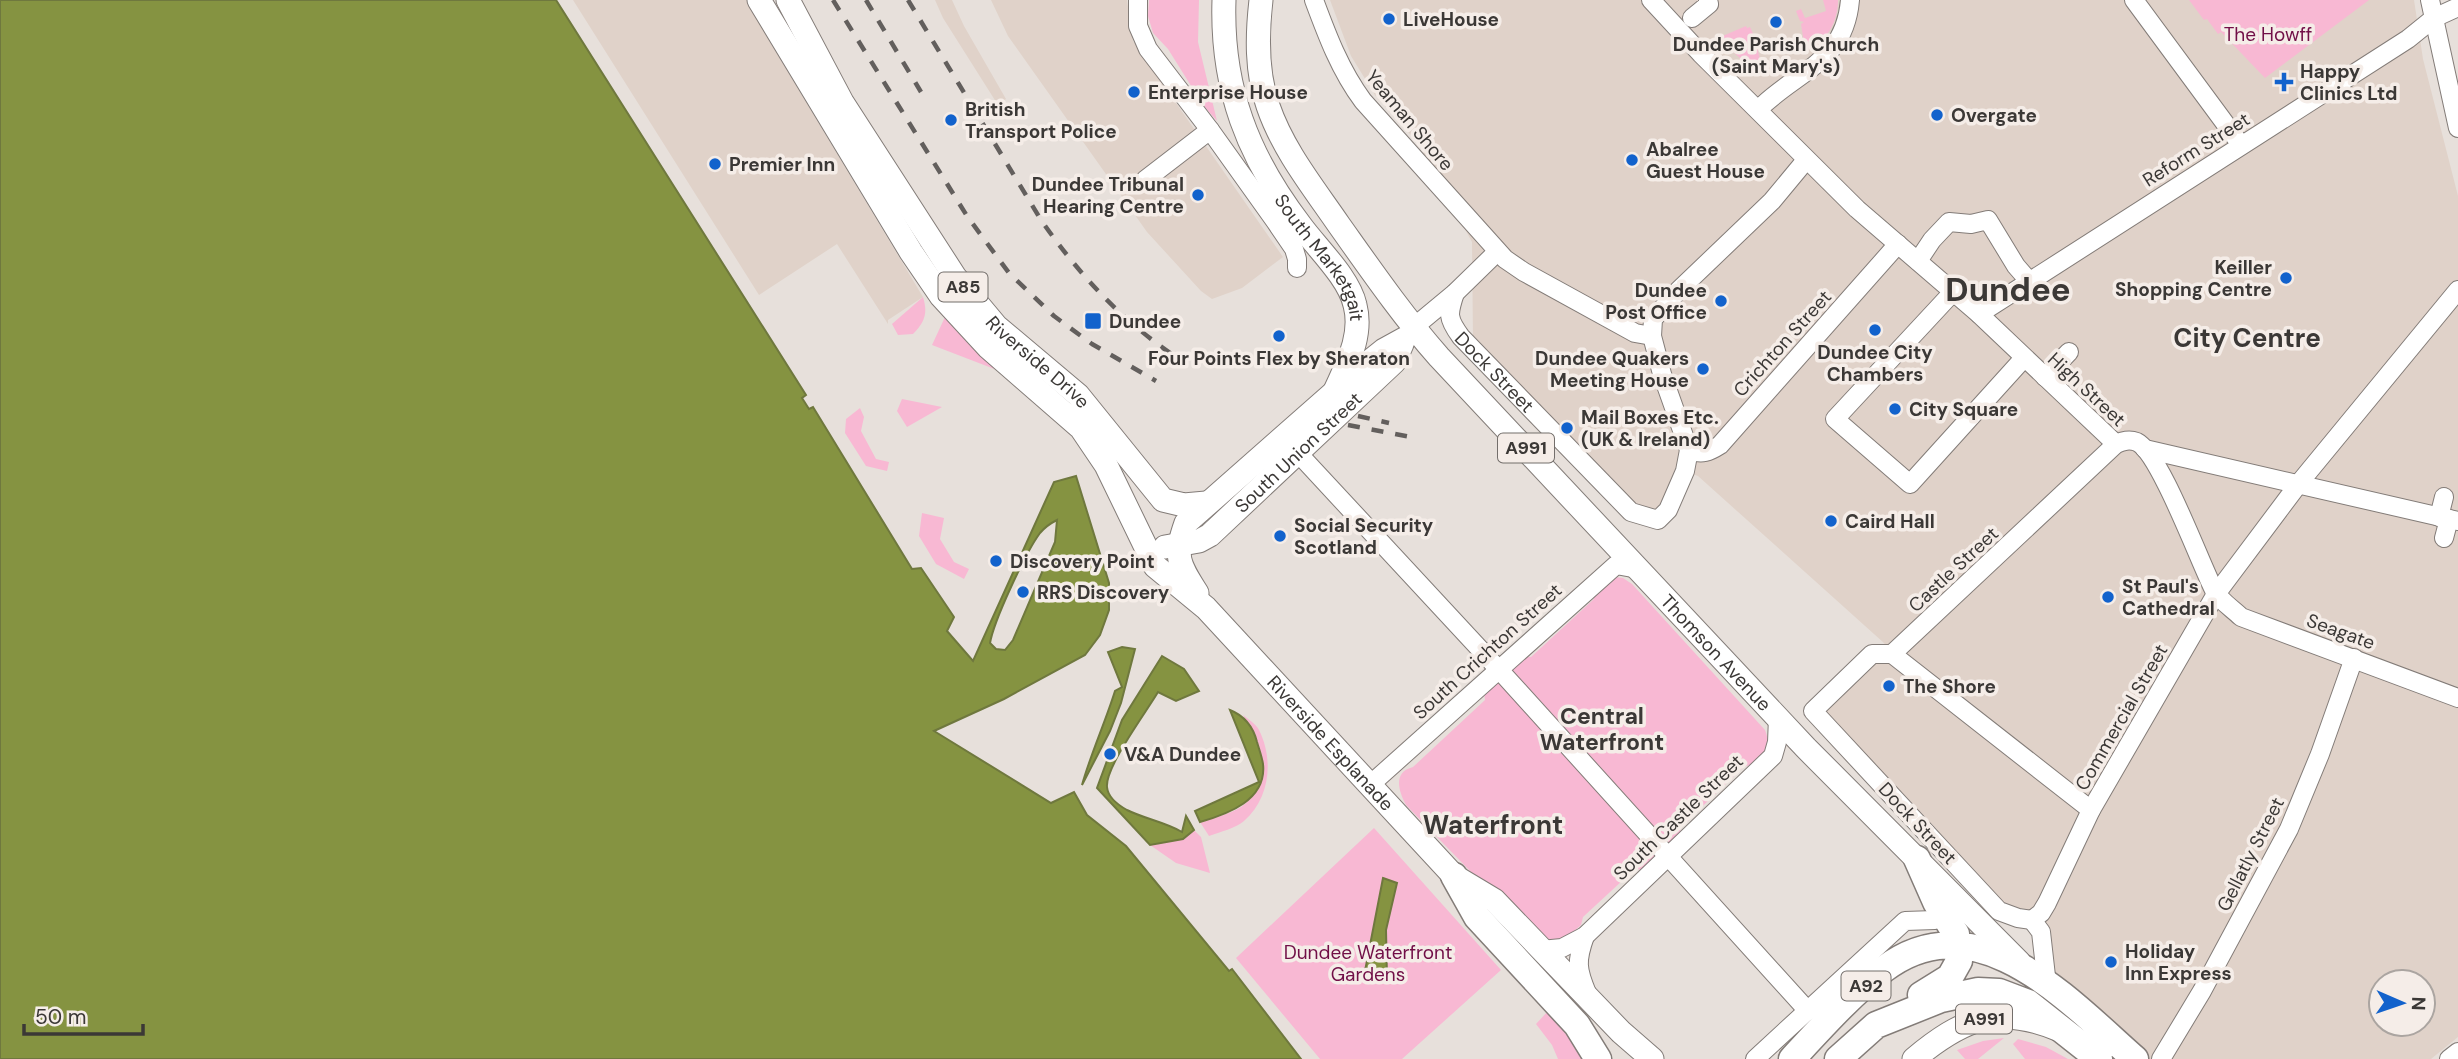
<svg xmlns="http://www.w3.org/2000/svg" width="2458" height="1059" viewBox="0 0 2458 1059" font-family="'DM Sans',sans-serif">
<rect width="100%" height="100%" fill="#e7e0db"/>
<path fill="#e0d2c9" fill-rule="evenodd" d="M573 0H748L755 17 923 297 888 320V324L837 244 759 295Z
M935 0H952L964 26 1006 99 998 105 943 18Z
M991 0H1127L1133 41 1283 257 1242 288 1212 299 1201 291 1147 232 1008 36Z
M1330 0H2414L2423 59 2458 196V1037L2431 1059H2147L2047 985 2041 932 2018 918 1813 711 1872 654H1891L1884 643 1698 476 1685 471 1658 520 1645 516 1473 341 1472 242 1418 143 1375 95 1351 56ZM2381 982H2423V1024H2381Z"/>
<path fill="#f8b8d3" d="M1149 0H1199L1198 42 1217 121 1203 105 1168 49 1153 33 1148 16Z
M1823 0H1838C1838 21 1827 44 1805 49L1801 24 1804 22 1800 21 1796 11 1801 9 1805 18 1826 11Z
M2189 0H2369L2265 78 2221 32 2218 34 2207 19 2204 20Z
M1746 26 1747 28 1750 27 1755 38 1752 40 1755 41 1761 62 1742 60 1718 38Z
M923 297C928 313 925 322 913 334L898 335 892 324Z
M945 317 997 370 932 345Z
M902 399 942 407 907 427 897 411Z
M860 408 864 417 861 431 876 459 889 462 887 471 866 466 845 433 846 419Z
M922 513 944 518 940 539 954 562 969 569 964 579 936 564 919 536Z
M1615 577 1623 578 1632 584 1765 730C1773 749 1762 763 1743 767L1680 828 1681 835 1643 871 1636 868 1583 917 1581 925 1563 941H1538L1406 805C1398 790 1393 772 1413 767L1485 700 1484 692 1524 656 1531 657 1594 599 1592 592Z
M1243 715C1248 719 1256 724 1259 730 1274 760 1270 798 1244 821 1236 828 1220 832 1209 836L1200 822C1213 818 1230 814 1241 807 1275 783 1262 744 1243 715Z
M1374 828 1501 970 1402 1059H1320L1236 958Z
M1194 830 1201 837 1210 873 1176 863 1150 845 1183 839Z
M1548 1011 1583 1056 1584 1059H1558L1552 1045 1536 1024Z
M2004 1038 1978 1059H1965L1957 1050 1983 1041Z
M2018 1039 2046 1047 2068 1059H2025L2013 1044Z"/>
<path fill="#859341" stroke="#6f783e" stroke-width="2" fill-rule="evenodd" d="M0 0H556L806 395 802 398 809 409 813 407 912 569 921 568 954 617 947 631 973 661 1054 482 1076 476 1109 583V610L1100 635 1085 655 1004 699 934 731 1051 803 1074 792 1087 815 1126 846 1229 971 1232 969 1301 1059H0ZM1057 520 1055 542 1013 640 1005 650 996 649 990 643C994 620 1026 552 1040 533 1045 527 1051 523 1057 520Z
M1122 647 1135 649 1121 703 1110 731 1082 785C1091 753 1105 723 1115 691L1122 687 1108 652Z
M1162 656 1184 669 1199 691 1176 701 1158 692C1147 711 1105 767 1107 787 1108 798 1118 805 1127 810 1145 819 1165 822 1182 832L1186 816 1194 830 1183 839 1150 845 1097 788 1122 720Z
M1230 710C1245 716 1253 726 1257 742 1259 749 1262 757 1263 764 1267 800 1228 814 1200 822L1195 811 1259 782Z
M1383 878 1397 883 1386 930 1387 978 1364 976Z"/>
<g fill="none" stroke-linecap="round" stroke-linejoin="round">
<defs>
<g id="minor">
<path d="M1138 0V26L1148 49 1210 130 1275 221 1294 249 1297 259V268"/>
<path d="M1314 0C1327 35 1340 70 1363 101L1505 259 1524 272 1635 333 1652 336"/>
<path d="M1651 0 1701 54 1857 209 1979 314 2116 444"/>
<path d="M2134 0 2241 145"/>
<path d="M2430 0 2458 128"/>
<path d="M1692 18 1709 4 1708 0"/>
<path d="M1763 105C1802 69 1845 60 1850 0"/>
<path d="M1145 180 1210 130"/>
<path d="M1918 261 1932 240 1949 222 1971 224 1988 220 2016 266 2029 281"/>
<path d="M1953 292 1835 419 1910 484 2024 358"/>
<path id="s1" d="M1455 293C1448 314 1447 318 1461 337L1631 512 1658 520 1668 510 1685 471 1689 450 1662 374 1652 336 1653 319 1679 290 1772 201 1806 160"/>
<path d="M1979 314 2408 39 2434 18 2458 7"/>
<path d="M1414 327 1455 293 1497 252"/>
<path d="M2045 377 2069 352"/>
<path d="M2145 449 2458 521"/>
<path d="M1689 450C1702 455 1709 452 1720 445L1898 244"/>
<path d="M1297 452 1503 674 1808 1011"/>
<path d="M2439 517 2444 497"/>
<path d="M2444 538 2449 519"/>
<path d="M1892 654 2091 810"/>
<path d="M1371 784 1616 565 1638 569"/>
<path d="M2032 920 2018 918 1999 911 1813 711 1872 654H1892L2116 444C2123 441 2129 439 2137 442 2160 453 2200 563 2214 590 2220 601 2233 609 2241 617L2458 698"/>
<path d="M2032 920 2041 913 2047 903 2091 810 2216 594 2300 482 2458 290"/>
<path d="M2032 920 2041 932 2047 985"/>
<path d="M1585 936C1576 961 1577 969 1587 993"/>
<path d="M1541 950 1562 948 1585 936 1773 756 1777 742 1778 718"/>
<path d="M1755 1059 1905 921 1935 920 1942 912"/>
<path d="M2161 1059 2202 991 2289 829 2320 754 2354 658"/>
<path d="M2449 1059 2458 1052"/>
</g>
<g id="major">
<path id="s2" d="M759 0 911 252 941 296 988 347 1081 428 1106 465 1155 566 1206 608 1454 876 1494 900 1621 1032 1652 1059"/>
<path id="s3" d="M788 0 842 102 955 277 996 326 1078 395 1163 500 1184 505 1206 503"/>
<path id="s4" d="M1224 0C1221 88 1248 157 1301 226 1318 249 1349 278 1355 305 1363 336 1347 364 1335 391"/>
<path id="s5" d="M1261 0C1257 35 1256 72 1268 106 1283 150 1313 187 1339 225 1371 270 1402 315 1439 357L1806 748 2019 962"/>
<path id="s6" d="M1165 547 1199 541 1210 535 1394 362 1402 344"/>
<path d="M1197 593C1178 563 1174 557 1186 523L1364 366 1384 350 1404 339"/>
<path d="M1914 1059C1962 1019 1997 1004 2057 1029"/>
</g>
<path id="highway" d="M1917 859 1936 902 1956 934 1959 961 1950 977 1921 995
M1454 876 1477 917 1577 1025 1598 1059
M1792 1059C1819 1030 1852 993 1884 969 1977 899 2069 1001 2135 1059
M1838 1059 1876 1025 1941 999 1978 991 1999 992 2028 1003 2099 1059"/>
</defs>
<use href="#minor" stroke="#837c78" stroke-width="20"/>
<use href="#major" stroke="#837c78" stroke-width="25"/>
<use href="#highway" stroke="#837c78" stroke-width="29"/>
<use href="#minor" stroke="#fff" stroke-width="18"/>
<use href="#major" stroke="#fff" stroke-width="23"/>
<use href="#highway" stroke="#fff" stroke-width="26"/>
<path stroke="#635f5d" stroke-width="4.5" stroke-dasharray="12 12" stroke-linecap="butt" d="M833 0 967 216 1009 273 1054 316 1092 344 1156 381
M866 0 921 92
M908 0 1041 220C1078 273 1119 318 1173 355
M1358 416 1389 423
M1348 425 1411 437"/>
</g>
<g fill="#1262cc" stroke="#f5ede8" stroke-width="2.5">
<circle cx="1389" cy="19" r="7"/>
<circle cx="1776" cy="22" r="7"/>
<path d="M2280.5 71.5h7v7h7v7h-7v7h-7v-7h-7v-7h7z"/>
<circle cx="1134" cy="92" r="7"/>
<circle cx="1937" cy="115" r="7"/>
<circle cx="951" cy="120" r="7"/>
<circle cx="1632" cy="160" r="7"/>
<circle cx="715" cy="164" r="7"/>
<circle cx="1198" cy="195" r="7"/>
<circle cx="2286" cy="278" r="7"/>
<circle cx="1721" cy="301" r="7"/>
<rect x="1084" y="312" width="18" height="18" rx="3.5"/>
<circle cx="1875" cy="330" r="7"/>
<circle cx="1279" cy="336" r="7"/>
<circle cx="1703" cy="369" r="7"/>
<circle cx="1895" cy="409" r="7"/>
<circle cx="1567" cy="428" r="7"/>
<circle cx="1831" cy="521" r="7"/>
<circle cx="1280" cy="536" r="7"/>
<circle cx="996" cy="561" r="7"/>
<circle cx="1023" cy="592" r="7"/>
<circle cx="2108" cy="597" r="7"/>
<circle cx="1889" cy="686" r="7"/>
<circle cx="1110" cy="754" r="7"/>
<circle cx="2111" cy="962" r="7"/>
</g>
<g text-anchor="middle" stroke-width="7" stroke-linejoin="round" paint-order="stroke">
<g fill="#f5ede8" stroke="#736e6b" stroke-width="2">
<rect x="938.5" y="272.5" width="49" height="29" rx="5"/>
<rect x="1498" y="433.5" width="56" height="29" rx="5"/>
<rect x="1841.5" y="971.5" width="49" height="29" rx="5"/>
<rect x="1956" y="1004.5" width="56" height="29" rx="5"/>
</g>
<g font-size="18" font-weight="bold" fill="#3b3836">
<text x="963" y="293">A85</text>
<text x="1526" y="454">A991</text>
<text x="1866" y="992">A92</text>
<text x="1984" y="1025">A991</text>
</g>
<g font-size="19" font-weight="bold" fill="#3b3836" stroke="#f5ede8" text-anchor="start">
<text x="1403" y="26">LiveHouse</text>
<text x="1776" y="51" text-anchor="middle">Dundee Parish Church<tspan x="1776" dy="22">(Saint Mary's)</tspan></text>
<text x="2300" y="78">Happy<tspan x="2300" dy="22">Clinics Ltd</tspan></text>
<text x="1148" y="99">Enterprise House</text>
<text x="965" y="116">British<tspan x="965" dy="22">Transport Police</tspan></text>
<text x="1951" y="122">Overgate</text>
<text x="1646" y="156">Abalree<tspan x="1646" dy="22">Guest House</tspan></text>
<text x="729" y="171">Premier Inn</text>
<text x="1184" y="191" text-anchor="end">Dundee Tribunal<tspan x="1184" dy="22">Hearing Centre</tspan></text>
<text x="2272" y="274" text-anchor="end">Keiller<tspan x="2272" dy="22">Shopping Centre</tspan></text>
<text x="1707" y="297" text-anchor="end">Dundee<tspan x="1707" dy="22">Post Office</tspan></text>
<text x="1109" y="328">Dundee</text>
<text x="1875" y="359" text-anchor="middle">Dundee City<tspan x="1875" dy="22">Chambers</tspan></text>
<text x="1279" y="365" text-anchor="middle">Four Points Flex by Sheraton</text>
<text x="1689" y="365" text-anchor="end">Dundee Quakers<tspan x="1689" dy="22">Meeting House</tspan></text>
<text x="1909" y="416">City Square</text>
<text x="1581" y="424">Mail Boxes Etc.<tspan x="1581" dy="22">(UK &amp; Ireland)</tspan></text>
<text x="1845" y="528">Caird Hall</text>
<text x="1294" y="532">Social Security<tspan x="1294" dy="22">Scotland</tspan></text>
<text x="1010" y="568">Discovery Point</text>
<text x="2122" y="593">St Paul's<tspan x="2122" dy="22">Cathedral</tspan></text>
<text x="1037" y="599">RRS Discovery</text>
<text x="1903" y="693">The Shore</text>
<text x="1124" y="761">V&amp;A Dundee</text>
<text x="2125" y="958">Holiday<tspan x="2125" dy="22">Inn Express</tspan></text>
</g>
<g font-size="19" fill="#710f47" stroke="#f5ede8">
<text x="2268" y="41">The Howff</text>
<text x="1368" y="959">Dundee Waterfront<tspan x="1368" dy="22">Gardens</tspan></text>
</g>
<g font-size="19" fill="#3b3836" stroke="#f5ede8">
<text transform="translate(1410 120) rotate(50)" y="7">Yeaman Shore</text>
<text transform="translate(2196 149) rotate(-32)" y="7">Reform Street</text>
<text dy="7" stroke="none"><textPath href="#s4" startOffset="282">South Marketgait</textPath></text>
<text transform="translate(1782 343) rotate(-48)" y="7">Crichton Street</text>
<text dy="7" stroke="none"><textPath href="#s3" startOffset="443">Riverside Drive</textPath></text>
<text dy="7" stroke="none"><textPath href="#s1" startOffset="96">Dock Street</textPath></text>
<text transform="translate(2087 389) rotate(43)" y="7">High Street</text>
<text dy="7" stroke="none"><textPath href="#s6" startOffset="168">South Union Street</textPath></text>
<text transform="translate(1953 569) rotate(-43)" y="7">Castle Street</text>
<text transform="translate(2341 631) rotate(20)" y="7">Seagate</text>
<text transform="translate(1487 651) rotate(-42)" y="7">South Crichton Street</text>
<text dy="7" stroke="none"><textPath href="#s5" startOffset="817">Thomson Avenue</textPath></text>
<text transform="translate(2121 717) rotate(-60)" y="7">Commercial Street</text>
<text dy="7" stroke="none"><textPath href="#s2" startOffset="947">Riverside Esplanade</textPath></text>
<text transform="translate(1678 817) rotate(-44)" y="7">South Castle Street</text>
<text transform="translate(1918 823) rotate(47)" y="7">Dock Street</text>
<text transform="translate(2250 854) rotate(-63)" y="7">Gellatly Street</text>
</g>
<g font-size="23" font-weight="bold" fill="#3b3836" stroke="#f5ede8">
<text x="1602" y="724">Central<tspan x="1602" dy="26">Waterfront</tspan></text>
</g>
<g font-size="26" font-weight="bold" fill="#3b3836" stroke="#f5ede8">
<text x="2247" y="347">City Centre</text>
<text x="1493" y="834">Waterfront</text>
</g>
<g font-size="33" font-weight="bold" fill="#3b3836" stroke="#f5ede8">
<text x="2008" y="301">Dundee</text>
</g>
</g>
<g transform="translate(2402 1003) rotate(92)"><circle r="33" fill="#f5ede8" stroke="#aba5a1" stroke-width="2"/>
<path d="M0-5L12 26L0 18L-12 26Z" fill="#1262cc"/>
<text y="-10" font-size="19" font-weight="bold" text-anchor="middle" fill="#3b3836">N</text>
</g>
<path d="M24 1024v10h119v-10" fill="none" stroke="#3b3836" stroke-width="3.5"/>
<text x="35" y="1024" font-size="21" fill="#3b3836" stroke="#f5ede8" stroke-width="5" paint-order="stroke">50 m</text>
</svg>
